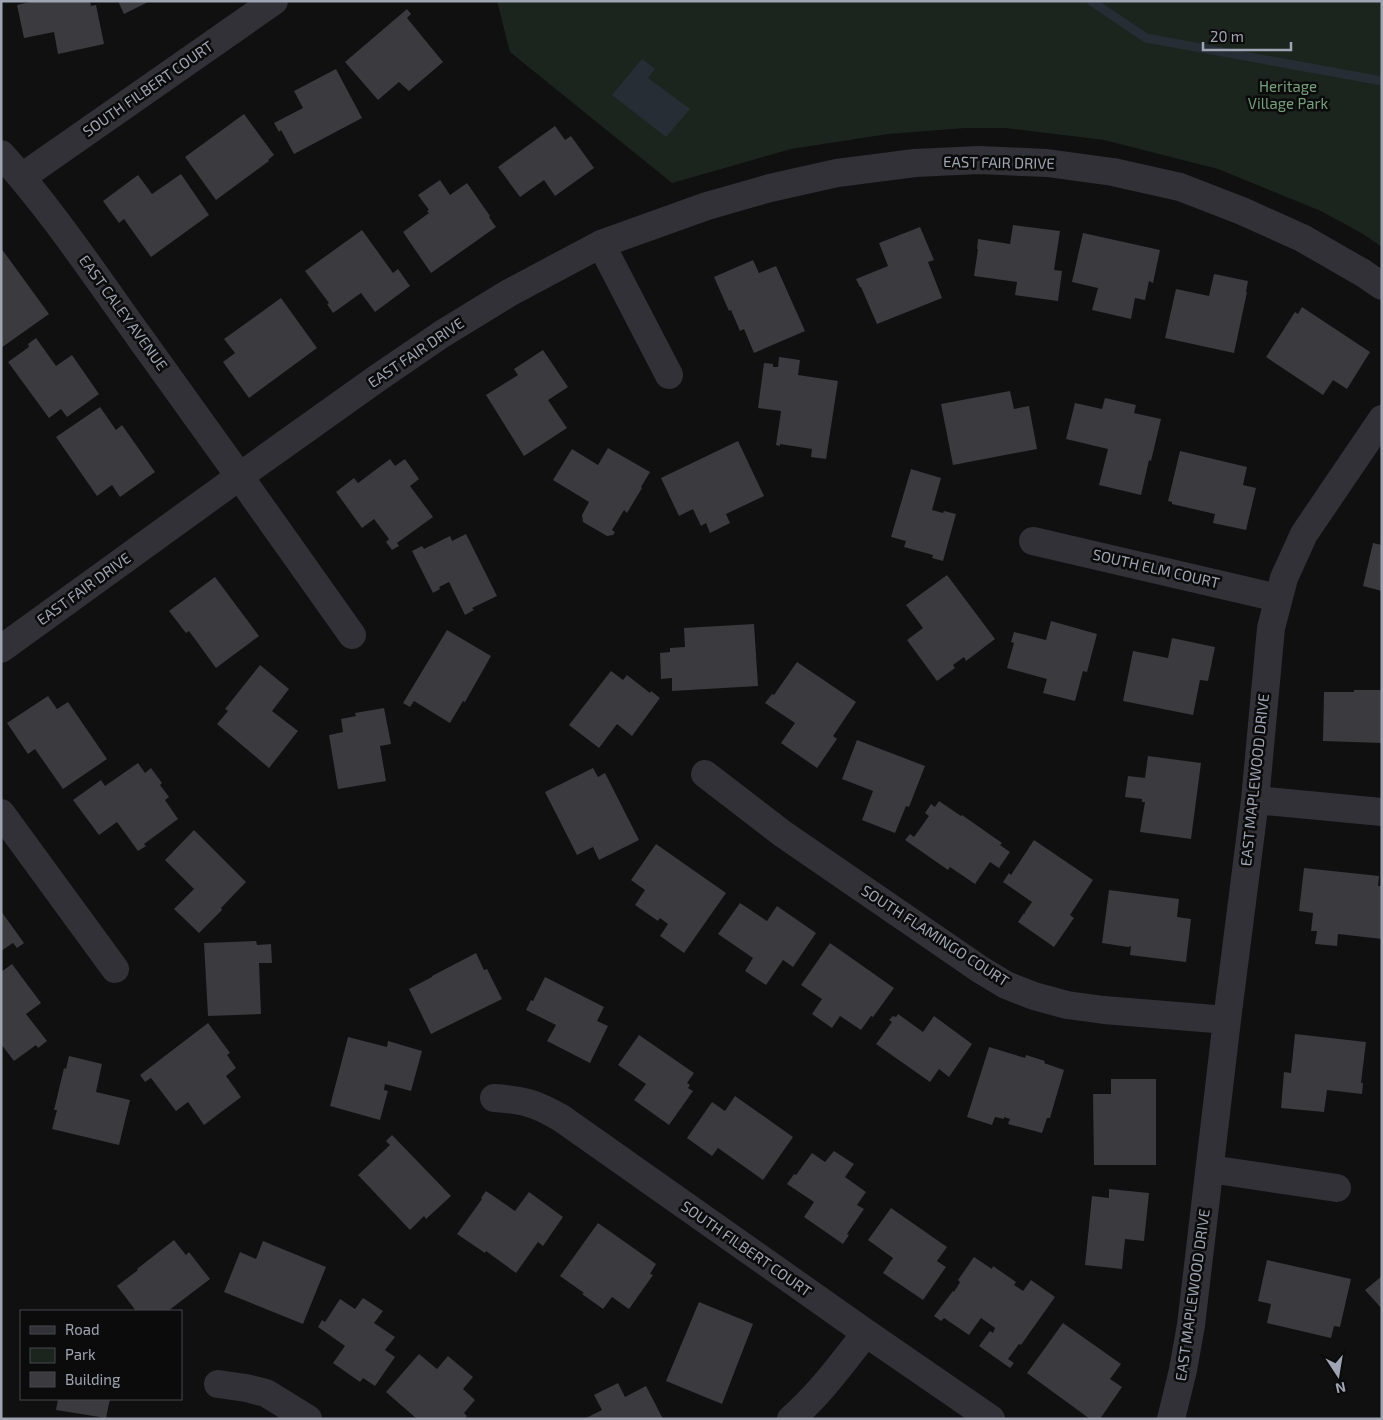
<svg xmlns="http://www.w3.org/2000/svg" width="1383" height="1420" viewBox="0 0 1383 1420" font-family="'Exo 2',sans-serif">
<rect width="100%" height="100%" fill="#101011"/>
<path fill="#1c241e" d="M497 1H1382V247L1363 234 1321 211 1218 169 1104 140 1006 128H965L888 134 791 149 672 183 510 52Z"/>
<path fill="#262d35" d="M642 59 655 69 648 78 690 109 666 137 612 95Z"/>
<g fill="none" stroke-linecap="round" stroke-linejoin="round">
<path stroke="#262d35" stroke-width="9" d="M1091 1 1146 38 1382 81"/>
</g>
<path fill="#3a3a3f" d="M34 1H90L91 6 96 5 104 44 58 54 54 32 24 38 17 5Z
M118 1H150L124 14Z
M407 9 411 14 407 18 443 62 409 91 399 82 378 100 345 62Z
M336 69 362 118 294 154 281 130 279 132 274 123 303 108 294 91Z
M244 114 274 155 268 160 269 161 216 200 185 157Z
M555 126 565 140 571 136 594 168 555 196 544 180 520 197 498 167Z
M181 174 209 215 151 257 124 219 119 223 103 201 138 175 152 194Z
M440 180 450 195 467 183 490 216 489 217 496 227 431 273 403 232 429 213 427 211 429 210 418 195Z
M1013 225 1060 231 1054 270 1062 271 1058 301 1015 295 1017 282 974 276 978 249H977L978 239 1010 244Z
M920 227 934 260 928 262 942 298 877 324 861 287H860L856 279 888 266 879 243Z
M362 230 393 273 398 269 410 286 375 312 361 293 333 313 327 304 329 303 305 271Z
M1083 233 1160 250 1153 283 1149 281 1145 300 1135 298 1131 319 1092 310 1098 288 1072 282Z
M1 248 49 314 1 348Z
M753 260 759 273 776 266 805 331 754 353 744 329 740 331 731 310 729 311 714 277Z
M1214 274 1248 281 1246 292H1247L1234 353 1165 338 1176 289 1209 296Z
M281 298 317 348 249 398 223 362 235 353 224 339Z
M1302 307 1370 352 1347 389 1333 380 1323 395 1266 357 1295 312 1298 314Z
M36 338 56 366 72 355 99 394 67 417 61 409 49 418 8 362 29 347 28 344Z
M543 350 568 387 548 400 567 428 524 456 486 395 518 375 514 369Z
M779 357 800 360 798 375 838 381 826 459 811 457 812 449 780 444V446L776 445 781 411 758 408 764 363 773 364V367H778Z
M1010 391 1014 409 1029 406 1037 449 953 465 941 404Z
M1105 398 1136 405 1134 413 1161 419 1151 461 1149 460 1141 495 1099 485 1108 449 1066 439 1075 403 1102 409Z
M100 407 116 430 122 425 155 472 120 497 112 485 97 496 56 437Z
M738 441 764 496 726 514 730 523 710 533 706 523 701 526 693 509 679 516 661 478Z
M608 448 650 472 641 487 642 488 627 513 624 510 612 530 615 532 613 535 607 536 583 522 582 515 589 502 553 480 572 449 598 465Z
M1180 451 1247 467 1243 485 1256 488 1246 530 1213 523 1215 514 1172 504V502L1168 501Z
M390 459 395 466 405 459 419 479 410 486 433 517 397 543 399 546 392 550 386 542 389 539 374 519 362 528 336 492 354 478 358 483Z
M911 469 941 478 932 510 943 513 944 511 956 514 943 561 932 558 933 555 904 547 906 541 891 537Z
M466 534 497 596 472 608 474 610 465 615 449 582 439 587 440 589 433 593 412 551 422 546 424 549 450 536 452 541Z
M1373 543 1382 545V591L1363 586Z
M947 575 995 639 966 661 964 657 953 665 955 668 937 681 907 640 923 628 906 605Z
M215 577 259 636 216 668 189 631 186 633 169 611Z
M1051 621 1097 634 1087 672 1083 671 1075 701 1043 693 1047 679 1007 668 1014 643 1011 642 1014 632 1046 640Z
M754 624 758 686 672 691V678L661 679 660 653 670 652V648L685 647 684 628Z
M447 630 491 656 465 702 463 701 450 723 414 701 410 707 403 703Z
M1172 638 1215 647 1208 681 1200 680 1193 715 1123 701 1133 651 1168 658Z
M797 662 856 702 833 736 837 739 817 768 781 743 795 723 765 703 772 694 774 695Z
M260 665 289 689 272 711 298 731 269 768 217 724 228 711 225 709Z
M611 671 623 680 627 675 650 693 651 691 660 698 632 736 617 724 599 748 569 725Z
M1354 690H1382V743L1323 741 1324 692H1354Z
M48 696 57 709 68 702 107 759 63 789 35 749 28 754 7 723Z
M384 708 391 744 380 746 386 781 338 789 329 735 343 732 341 719 356 716 355 713Z
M857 740 925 766 909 807 906 806 895 833 862 820 873 791 842 779Z
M1148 756 1201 763 1191 839 1140 832 1145 802H1142V799L1125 797 1128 776 1145 778Z
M138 763 145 773 151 768 162 783 160 785 169 797 165 800 178 819 144 844 146 846 138 851 117 822 99 835 73 800 101 780 105 786Z
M593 768 598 777 605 773 639 840 599 860 593 847 577 855 545 792Z
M939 801 961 816 962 815 1002 843 1000 845 1010 852 999 868 990 862 975 884 950 867 948 870 905 840 910 834 914 837 929 816 925 813 931 804 935 807Z
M194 830 246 882 221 908 222 910 199 933 174 909 194 889 165 860Z
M1034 840 1093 880 1070 915 1074 918 1054 947 1018 922 1024 913 1025 914V912L1032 902 1003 882 1009 873 1011 875Z
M656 844 726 893 684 953 660 936 668 924 660 918 658 921 635 905 645 890 631 880Z
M1304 868 1379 876 1378 886H1382V939L1338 934 1337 946 1315 944 1317 931H1311L1313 913 1299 911Z
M1109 890 1179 899 1177 917 1191 919 1186 962 1130 955 1131 946 1128 947 1102 943Z
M740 903 767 921 777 906 816 933 793 967 783 960 766 985 745 971 753 958 718 934Z
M1 911 24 943 17 948 13 943 1 951Z
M256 941 257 945 271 944 272 963H259L261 1014 208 1016 204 943Z
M830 943 894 988 873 1017 871 1016 861 1030 840 1016 832 1028 812 1014 822 999 801 985Z
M476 953 484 970 487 969 502 999 431 1034 409 989 432 977V976Z
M12 964 41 1003 26 1014 47 1041 38 1048 36 1045 14 1061 1 1044V972Z
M545 977 604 1007 597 1021 608 1026 590 1063 547 1041 556 1025 526 1010 531 1000 533 1001Z
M898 1014 923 1032 934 1016 972 1044 949 1077 939 1069 930 1082 876 1044 892 1022 889 1020 893 1016 896 1017Z
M208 1023 230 1053 227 1055 236 1068 226 1076 241 1097 204 1125 188 1102 176 1111 151 1078 145 1082 140 1075Z
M1295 1034 1366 1042 1361 1083H1363L1362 1094 1327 1090 1324 1112 1281 1108 1284 1072 1291 1073Z
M639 1035 694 1073 687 1083 690 1085 688 1088 693 1091 669 1125 634 1100 646 1084 618 1065Z
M348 1037 387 1047 388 1041 422 1051 411 1091 385 1084 384 1090 388 1091 380 1120 330 1106Z
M989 1047 1025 1058 1026 1055 1045 1061 1044 1063 1064 1070 1050 1118H1047L1042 1133 1008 1124 1010 1119 1004 1117V1119L995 1117 992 1125 967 1117Z
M69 1056 102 1064 96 1092 130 1100 119 1145 52 1129 57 1110H54L64 1068 66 1069Z
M1111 1079H1156V1165H1094L1093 1094H1111Z
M735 1096 793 1137 763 1180 718 1148 712 1156 687 1138 712 1102 725 1111Z
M392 1135 451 1196 426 1219 424 1216 410 1230 358 1175 390 1145 386 1141Z
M834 1151 854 1164 845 1177 866 1192 857 1205 864 1209 847 1234 849 1235 843 1244 804 1217 814 1202 787 1184 794 1174 796 1175 812 1153 825 1162Z
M1109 1189 1149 1193 1144 1241 1125 1239 1122 1269 1085 1265 1092 1196 1109 1198Z
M486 1191 515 1211 529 1192 563 1217 543 1246 538 1242 516 1273 486 1251 485 1253 457 1234 482 1199 481 1198Z
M891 1208 947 1247 937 1261 946 1267 923 1300 883 1273 893 1258 868 1240Z
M598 1223 656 1264 650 1274 653 1275 629 1309 612 1297 603 1309 582 1294 584 1293 560 1276Z
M174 1240 186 1255 189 1252 210 1279 168 1311H136L117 1286 138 1270 137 1269Z
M263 1241 326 1267 303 1324 224 1292 240 1252 256 1259Z
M974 1257 992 1269 993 1266 1016 1282 1014 1285 1023 1291 1031 1280 1055 1297 1021 1345 1019 1344 1008 1359 1014 1363 1010 1368 979 1346 990 1331 993 1333 995 1328 981 1318 969 1335 944 1318 941 1321 934 1316 953 1291 954 1292 960 1282 958 1280Z
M1267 1260 1351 1279 1340 1327 1334 1326 1331 1338 1267 1323 1271 1304 1258 1301Z
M1382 1276V1309L1365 1290Z
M363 1298 383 1311 374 1323 395 1337 385 1350 395 1357 375 1386 363 1378 360 1382 333 1363 345 1346 318 1327 322 1320 325 1322 340 1299 355 1309Z
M699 1302 753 1324 722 1404 666 1381Z
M1063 1323 1121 1364 1110 1379 1122 1387 1100 1419H1090L1027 1373Z
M419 1354 437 1369 448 1356 473 1377 463 1389 475 1400 464 1413 467 1416 464 1419H417L386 1392Z
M618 1383 625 1397 646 1386 663 1419H584L602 1410 594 1395Z
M58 1399H110L106 1418 56 1410Z"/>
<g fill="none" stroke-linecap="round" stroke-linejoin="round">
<path stroke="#313137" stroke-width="28" d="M1 154C52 210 94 274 138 335 210 435 281 534 352 635
M22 177 274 1
M601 244 669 375
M1033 541 1278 598
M1 649 240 476 379 377 442 334 509 293 601 244 707 206 770 188 837 173 915 163 979 160 1047 163 1113 172 1180 187 1242 211 1302 238 1363 273 1382 286
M705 774 783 834 981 970 1006 985 1034 996 1067 1005 1104 1010 1227 1020
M1255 800 1382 812
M1 813 115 969
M494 1098C524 1100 535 1103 561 1118L866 1333 991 1419
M1210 1169 1337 1188
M218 1384 246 1388 266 1393 308 1419
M791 1419C820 1394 842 1363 866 1333
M1171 1419 1183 1370 1191 1325 1227 1020 1255 800 1271 628 1284 578 1304 534 1382 419"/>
</g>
<g text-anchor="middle" stroke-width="5" stroke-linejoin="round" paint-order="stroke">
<g font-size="15" fill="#769f7c" stroke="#0b0b0c">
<text x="1288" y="92">Heritage<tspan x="1288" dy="17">Village Park</tspan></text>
</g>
<g font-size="15" fill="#a0a5b3" stroke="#0b0b0c">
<text transform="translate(148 89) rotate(-35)" y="5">SOUTH FILBERT COURT</text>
<text transform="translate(999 163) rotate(1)" y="5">EAST FAIR DRIVE</text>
<text transform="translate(123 313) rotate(54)" y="5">EAST CALEY AVENUE</text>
<text transform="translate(416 353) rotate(-34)" y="5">EAST FAIR DRIVE</text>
<text transform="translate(1156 569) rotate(13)" y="5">SOUTH ELM COURT</text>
<text transform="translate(84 589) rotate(-36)" y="5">EAST FAIR DRIVE</text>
<text transform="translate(1255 780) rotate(-84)" y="5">EAST MAPLEWOOD DRIVE</text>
<text transform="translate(935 936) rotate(33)" y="5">SOUTH FLAMINGO COURT</text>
<text transform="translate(746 1249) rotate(35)" y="5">SOUTH FILBERT COURT</text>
<text transform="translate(1193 1295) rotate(-82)" y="5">EAST MAPLEWOOD DRIVE</text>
</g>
</g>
<rect width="1383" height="1420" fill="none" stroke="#a0a5b3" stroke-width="5"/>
<rect x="20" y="1310" width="162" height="90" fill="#0b0b0c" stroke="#47494f"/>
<rect x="30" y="1326" width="25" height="8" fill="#313137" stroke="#47494f"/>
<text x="65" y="1335" font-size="15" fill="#a0a5b3">Road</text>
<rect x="30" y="1348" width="25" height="15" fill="#1c241e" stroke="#47494f"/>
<text x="65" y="1360" font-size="15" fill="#a0a5b3">Park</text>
<rect x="30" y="1372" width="25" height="15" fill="#3a3a3f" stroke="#47494f"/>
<text x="65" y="1385" font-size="15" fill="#a0a5b3">Building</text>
<g transform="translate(1338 1375) rotate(168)" stroke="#0b0b0c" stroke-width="4" paint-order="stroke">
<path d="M0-4L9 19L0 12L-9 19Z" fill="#a0a5b3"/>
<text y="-8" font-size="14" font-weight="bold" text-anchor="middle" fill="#a0a5b3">N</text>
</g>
<path d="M1203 42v8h88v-8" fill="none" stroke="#a0a5b3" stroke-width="2.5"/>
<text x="1210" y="42" font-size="15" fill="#a0a5b3" stroke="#0b0b0c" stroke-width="4" paint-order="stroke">20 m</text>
</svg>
